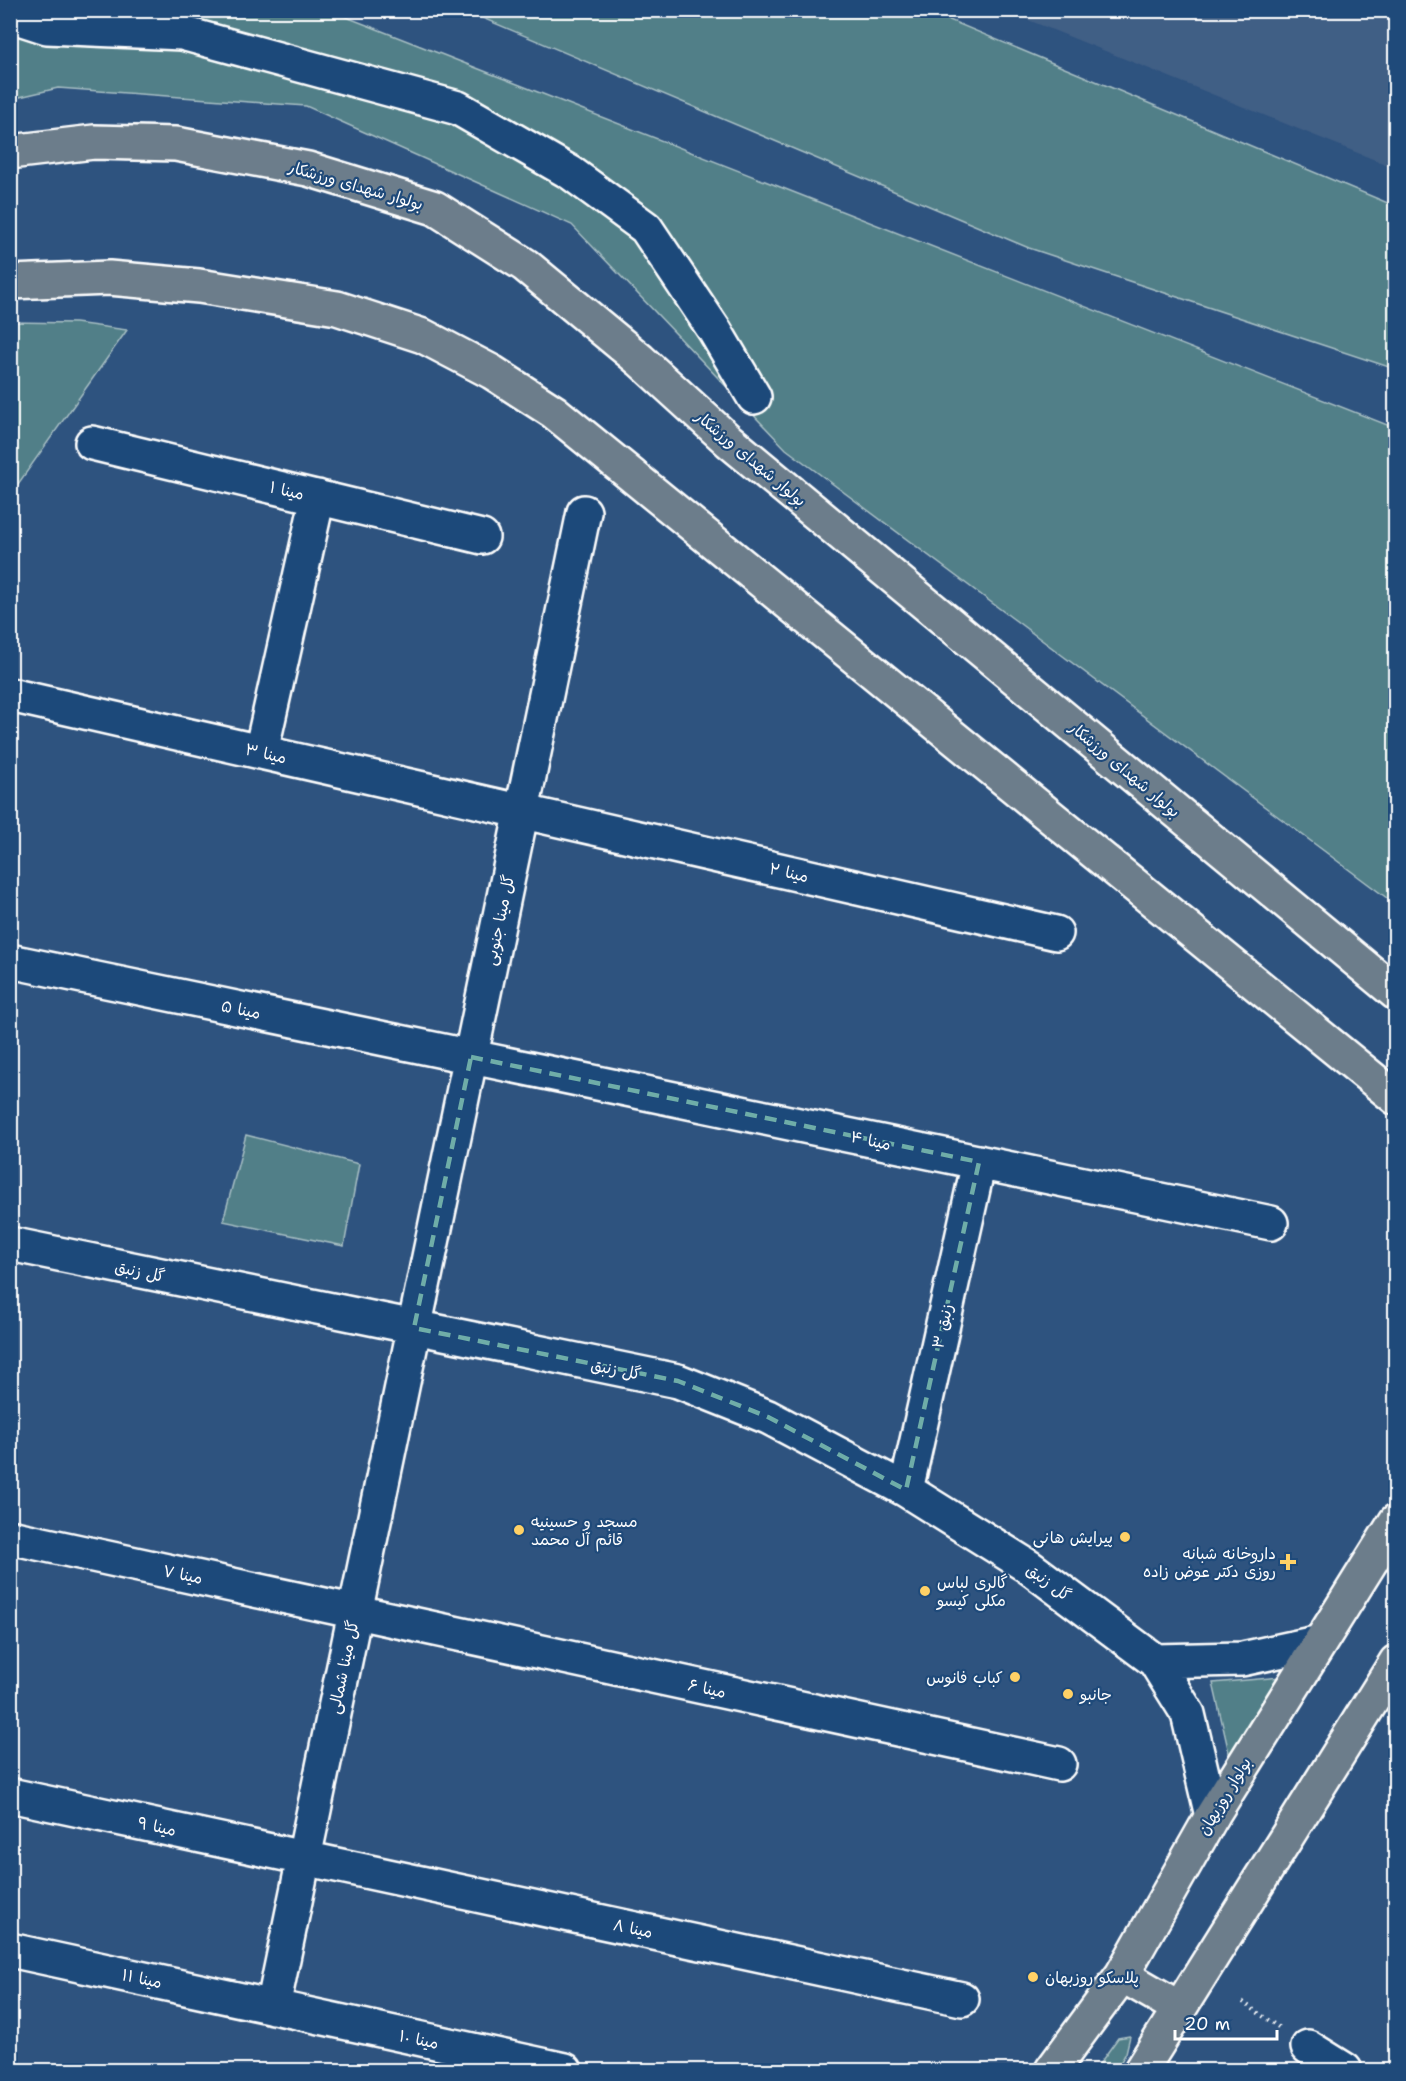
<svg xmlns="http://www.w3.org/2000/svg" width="1406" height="2081" viewBox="0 0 1406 2081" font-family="'Shantell Sans','Playpen Sans Arabic',sans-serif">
<rect width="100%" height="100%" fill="#2e537f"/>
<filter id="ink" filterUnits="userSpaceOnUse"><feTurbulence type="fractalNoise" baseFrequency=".0167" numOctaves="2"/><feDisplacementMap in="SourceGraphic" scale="12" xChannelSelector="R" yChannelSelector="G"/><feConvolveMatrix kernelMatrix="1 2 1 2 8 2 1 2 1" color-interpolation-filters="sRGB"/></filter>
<g filter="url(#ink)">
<path fill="#405e85" d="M1006 11H1395V168Z"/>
<path fill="#517f88" stroke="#a8bfc4" stroke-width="1.5" d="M10 11H331L1395 428V904L786 449 572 225 306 106 58 88 11 99Z
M466 11H928L1395 206V369L1029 248Z
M11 322 75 323 127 330 11 494Z
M246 1135 359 1164 344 1246 223 1221Z
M1281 1677 1232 1766 1213 1683Z
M1130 2036 1126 2053 1116 2070H1095L1118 2038Z"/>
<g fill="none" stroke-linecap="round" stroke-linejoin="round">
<defs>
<path id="minor" d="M10 15 47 27 182 33 458 108 571 173 646 228 715 331 754 397
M92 443 482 537
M10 695 1056 933
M261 752 318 497
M10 961 1271 1223
M10 1244 678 1381 768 1417 906 1490 1029 1567 1155 1661 1188 1714 1212 1816
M906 1490 979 1162
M10 1537 1059 1764
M1155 1661 1242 1659 1320 1642
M10 1795 962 1999
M10 1950 565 2070
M273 2007 584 512
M1308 2047 1345 2070"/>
<path id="major" d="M10 152 94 142 176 144 308 169 435 208 525 265 640 360 729 441 1396 993
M10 282 109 278 199 286 337 308 423 336 492 372 554 412 1396 1098
M1122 1975 1179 2008
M1052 2070 1122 1975 1212 1816 1396 1521
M1141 2070 1396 1662"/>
</defs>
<use href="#minor" stroke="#fff" stroke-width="38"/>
<use href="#major" stroke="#fff" stroke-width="38"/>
<path stroke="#fff" stroke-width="4" stroke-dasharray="1.5 4.5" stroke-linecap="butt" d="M1243 2002 1281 2029"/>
<use href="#minor" stroke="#1f4a7a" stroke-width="33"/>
<use href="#major" stroke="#6c7d8b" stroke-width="33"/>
</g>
</g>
<path fill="none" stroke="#6fada8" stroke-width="4.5" stroke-dasharray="12 8" stroke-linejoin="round" d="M471 1057 979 1162 906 1490 768 1417 678 1381 414 1328Z"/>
<g fill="#ffd166" stroke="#1f4a7a" stroke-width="2">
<circle cx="519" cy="1530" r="6"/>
<circle cx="1125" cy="1537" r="6"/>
<path d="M1285 1553h6v6h6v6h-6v6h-6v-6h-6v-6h6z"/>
<circle cx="925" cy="1591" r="6"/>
<circle cx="1015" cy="1677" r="6"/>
<circle cx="1068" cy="1694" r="6"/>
<circle cx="1033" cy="1977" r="6"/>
</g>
<g text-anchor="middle" stroke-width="4.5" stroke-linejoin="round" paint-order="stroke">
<g font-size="16" fill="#fff" stroke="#1f4a7a">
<text transform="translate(356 185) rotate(16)" y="6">بولوار شهدای ورزشکار</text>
<text transform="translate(751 458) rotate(40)" y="6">بولوار شهدای ورزشکار</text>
<text transform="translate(287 490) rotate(13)" y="6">مینا ۱</text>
<text transform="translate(266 753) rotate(13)" y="6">مینا ۳</text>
<text transform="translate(1125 769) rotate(40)" y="6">بولوار شهدای ورزشکار</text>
<text transform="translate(789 872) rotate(13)" y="6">مینا ۲</text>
<text transform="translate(499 920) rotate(-78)" y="6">گل مینا جنوبی</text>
<text transform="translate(241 1009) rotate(12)" y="6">مینا ۵</text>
<text transform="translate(871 1140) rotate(12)" y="6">مینا ۴</text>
<text transform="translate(140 1271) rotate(12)" y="6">گل زنبق</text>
<text transform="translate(942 1326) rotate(-77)" y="6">زنبق ۳</text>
<text transform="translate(616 1369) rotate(11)" y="6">گل زنبق</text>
<text transform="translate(183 1574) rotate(12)" y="6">مینا ۷</text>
<text transform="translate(1049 1582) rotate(36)" y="6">گل زنبق</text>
<text transform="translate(343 1667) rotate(-78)" y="6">گل مینا شمالی</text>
<text transform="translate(707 1688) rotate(12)" y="6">مینا ۶</text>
<text transform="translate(1224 1796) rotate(-59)" y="6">بولوار روزبهان</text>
<text transform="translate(157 1826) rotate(12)" y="6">مینا ۹</text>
<text transform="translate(633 1928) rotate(12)" y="6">مینا ۸</text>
<text transform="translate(142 1978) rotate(12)" y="6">مینا ۱۱</text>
<text transform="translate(419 2039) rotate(12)" y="6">مینا ۱۰</text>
</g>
<g font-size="16" fill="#fff" stroke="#1f4a7a" text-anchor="start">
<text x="531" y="1527">مسجد و حسینیه<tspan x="531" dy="18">قائم آل محمد</tspan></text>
<text x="1113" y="1543" text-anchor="end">پیرایش هانی</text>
<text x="1276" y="1559" text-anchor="end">داروخانه شبانه<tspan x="1276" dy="18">روزی دکتر عوض زاده</tspan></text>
<text x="937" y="1588">گالری لباس<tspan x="937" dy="18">مکلی کیسو</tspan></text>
<text x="1003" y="1683" text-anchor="end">کباب فانوس</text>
<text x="1080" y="1700">جانبو</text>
<text x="1045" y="1983">پلاسکو روزبهان</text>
</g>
</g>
<rect width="1406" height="2081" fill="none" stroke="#1f4a7a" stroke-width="36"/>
<rect x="18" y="18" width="1370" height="2045" fill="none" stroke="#fff" stroke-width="2" filter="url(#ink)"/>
<path d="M1175 2030v9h102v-9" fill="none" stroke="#ffffff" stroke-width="3"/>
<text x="1184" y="2030" font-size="18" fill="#ffffff" stroke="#1f4a7a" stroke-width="4.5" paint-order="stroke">20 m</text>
</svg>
